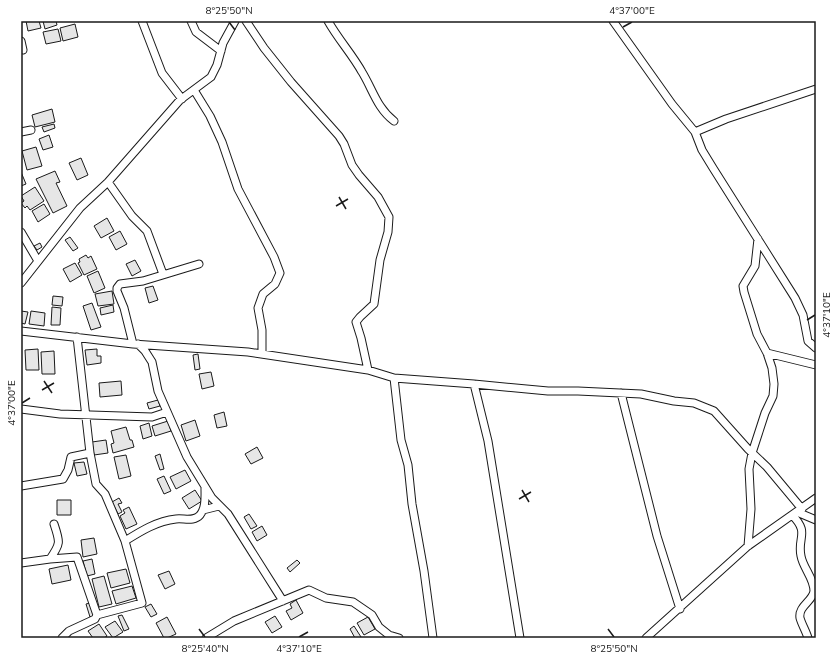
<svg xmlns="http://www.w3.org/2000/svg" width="837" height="659" viewBox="0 0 837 659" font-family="'Nunito Sans',sans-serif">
<rect width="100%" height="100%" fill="#fff"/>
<path fill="#e6e6e6" stroke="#1a1a1a" d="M26 21H39L41 28 28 31Z
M43 21H56L57 25 45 29Z
M75 24 78 37 63 41 60 28Z
M58 29 61 41 46 44 43 32Z
M52 109 55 122 35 127 32 115Z
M54 124 55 128 44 132 42 127Z
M49 135 53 147 43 150 39 139Z
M36 147 42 166 27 170 22 151Z
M81 158 88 175 77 180 69 163Z
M55 171 60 182 56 183 67 206 53 213 36 179Z
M21 172 26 184 21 186Z
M35 187 44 201 30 210 27 206 25 208 21 203 24 201 21 196Z
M44 204 50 214 38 222 32 211Z
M107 218 114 231 101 238 94 226Z
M120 231 127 244 116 250 109 237Z
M70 237 78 248 73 251 65 240Z
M40 243 42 247 37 250 34 246Z
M86 255 88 258 91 256 97 269 84 275 78 263 80 262 79 259Z
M135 260 141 271 132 276 126 264Z
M75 263 82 275 70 282 63 269Z
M98 271 105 288 94 293 87 276Z
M153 286 158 300 149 303 145 288Z
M112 291 114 304 98 306 95 294Z
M53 296 63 297 62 306 52 305Z
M92 303 101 327 91 330 83 306Z
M113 305 114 312 101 315 100 308Z
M52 307 61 308 60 325H51Z
M21 311 28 312 25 324 21 323Z
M31 311 45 313 44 326 29 324Z
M38 349 39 370H26L25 350Z
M97 349V356H101V363L87 365 85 350Z
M54 351 55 374H42L41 352Z
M198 354 200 369 195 370 193 355Z
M211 372 214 386 202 389 199 374Z
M121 381 122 395 100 397 99 383Z
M158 400 160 406 149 409 147 403Z
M224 412 227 426 217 428 214 415Z
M195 420 200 436 186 441 181 425Z
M168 421 171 431 155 436 152 426Z
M149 423 152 436 143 439 140 426Z
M126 427 130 440H132L134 447 113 453 111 444 114 443 111 431Z
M106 440 108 453 94 455 92 442Z
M257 447 263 458 251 464 245 454Z
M160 454 164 469 160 470 155 456Z
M126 455 131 476 119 479 114 457Z
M84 462 87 474 77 476 74 463Z
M185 470 191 481 176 489 170 477Z
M164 476 171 491 164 494 157 479Z
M195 490 202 501 189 509 182 498Z
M119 498 122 503 118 504 122 512 118 514 112 502Z
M57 500H71V515H57Z
M129 507 137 524 126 529 120 516 125 513 123 510Z
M249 514 257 526 251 529 244 517Z
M262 526 267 535 257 541 252 532Z
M94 538 97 554 83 557 81 540Z
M92 559 95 574 87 576 83 561Z
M297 560 300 563 290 572 287 568Z
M68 565 71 580 52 584 49 569Z
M126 569 130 583 111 588 107 573Z
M169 571 175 584 165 589 158 575Z
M104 576 112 604 99 607 92 579Z
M132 586 136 598 116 604 112 591Z
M296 600 303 613 291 620 286 611 292 608 290 604Z
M90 603 95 616 90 617 86 604Z
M151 604 157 614 151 617 145 607Z
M122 615 129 629 124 631 118 616Z
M275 616 282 627 272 633 265 622Z
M167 617 176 634 167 638H164L156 623Z
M368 617 375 629 364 635 357 623Z
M115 621 123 632 113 638 105 627Z
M99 624 107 636 104 638H93L88 631Z
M354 626 361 637 359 638H355L350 629Z"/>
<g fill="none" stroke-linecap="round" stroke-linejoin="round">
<defs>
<path id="minor" d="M142 21 162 73 182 99
M191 21 196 32 221 51
M246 21 264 48 291 82 339 136 344 144 352 165 359 175 378 197 389 217 388 232 380 260 374 304 360 317 356 322 361 338 368 370
M328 21C338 39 352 54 362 72 373 90 377 108 394 121
M613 21 672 104 695 132 702 150 713 168 795 298 803 315 808 341 816 348
M21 41 23 50
M194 90 210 116 222 142 238 189 274 257 280 273 275 284 263 294 258 308 262 330V354
M21 132 31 130
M695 132 726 119 816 89
M108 182 132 216 147 231 163 274
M21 232 38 261
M21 283 80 208 108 182 180 100 211 77 217 65 223 43 235 21
M21 331 133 344 248 352 368 370 394 378 474 384 548 391H578L641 394 674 401 694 403 714 411 748 449 767 467 802 509
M133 344 124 308 117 291V288L120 284 143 281 199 264
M138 344 145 351 152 362 158 391 187 457 212 498 228 514 283 601
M767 353 816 365
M394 378 401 440 408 465 412 504 424 571 433 638
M474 384 488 441 520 638
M621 393 657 536 680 609
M21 409 60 414 152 417 167 412
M21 486 63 479 68 470 71 457 90 453
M203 510 219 506
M797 512 816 520
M792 515C810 533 797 537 801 556 803 568 814 578 814 591 813 601 798 606 800 618 802 625 806 631 808 638
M125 541C141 531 157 521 176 519 184 518 194 522 200 515 206 508 205 497 205 488
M748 546 751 509 749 469 752 453 765 413 773 396 774 384 772 368 767 353 757 334 744 292 743 286 755 266 758 239
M50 559 77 557 97 615
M21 563 50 559C61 543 60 542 54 524
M62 638 69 631 95 619 97 615 142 603 125 541 105 494 96 484 90 453 77 337
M206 638 234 621 309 590 326 598 353 602 372 615 379 627 389 635 399 638
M646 638 748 546 816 498"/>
</defs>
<use href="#minor" stroke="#1a1a1a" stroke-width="9"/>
<use href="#minor" stroke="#fff" stroke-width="7"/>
</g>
<path fill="none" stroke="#1a1a1a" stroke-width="1.5" d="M229 22 235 30M623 27 632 22M339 197 346 209M336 206 348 199M807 320 815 315M44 381 52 393M42 390 54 383M22 403 30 398M522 490 529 502M519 499 531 492M199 629 205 637M608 629 614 637M299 637 308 632"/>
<rect width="837" height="659" fill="none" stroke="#ffffff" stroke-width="44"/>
<rect x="22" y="22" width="793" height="615" fill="none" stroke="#1a1a1a" stroke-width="1.5"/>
<g font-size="10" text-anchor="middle" fill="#1a1a1a">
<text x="229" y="14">8°25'50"N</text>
<text x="632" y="14">4°37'00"E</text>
<text transform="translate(826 315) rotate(-90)" y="4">4°37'10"E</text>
<text transform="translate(11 403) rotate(-90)" y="4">4°37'00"E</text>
<text x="205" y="652">8°25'40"N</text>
<text x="299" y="652">4°37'10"E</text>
<text x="614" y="652">8°25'50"N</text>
</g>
</svg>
